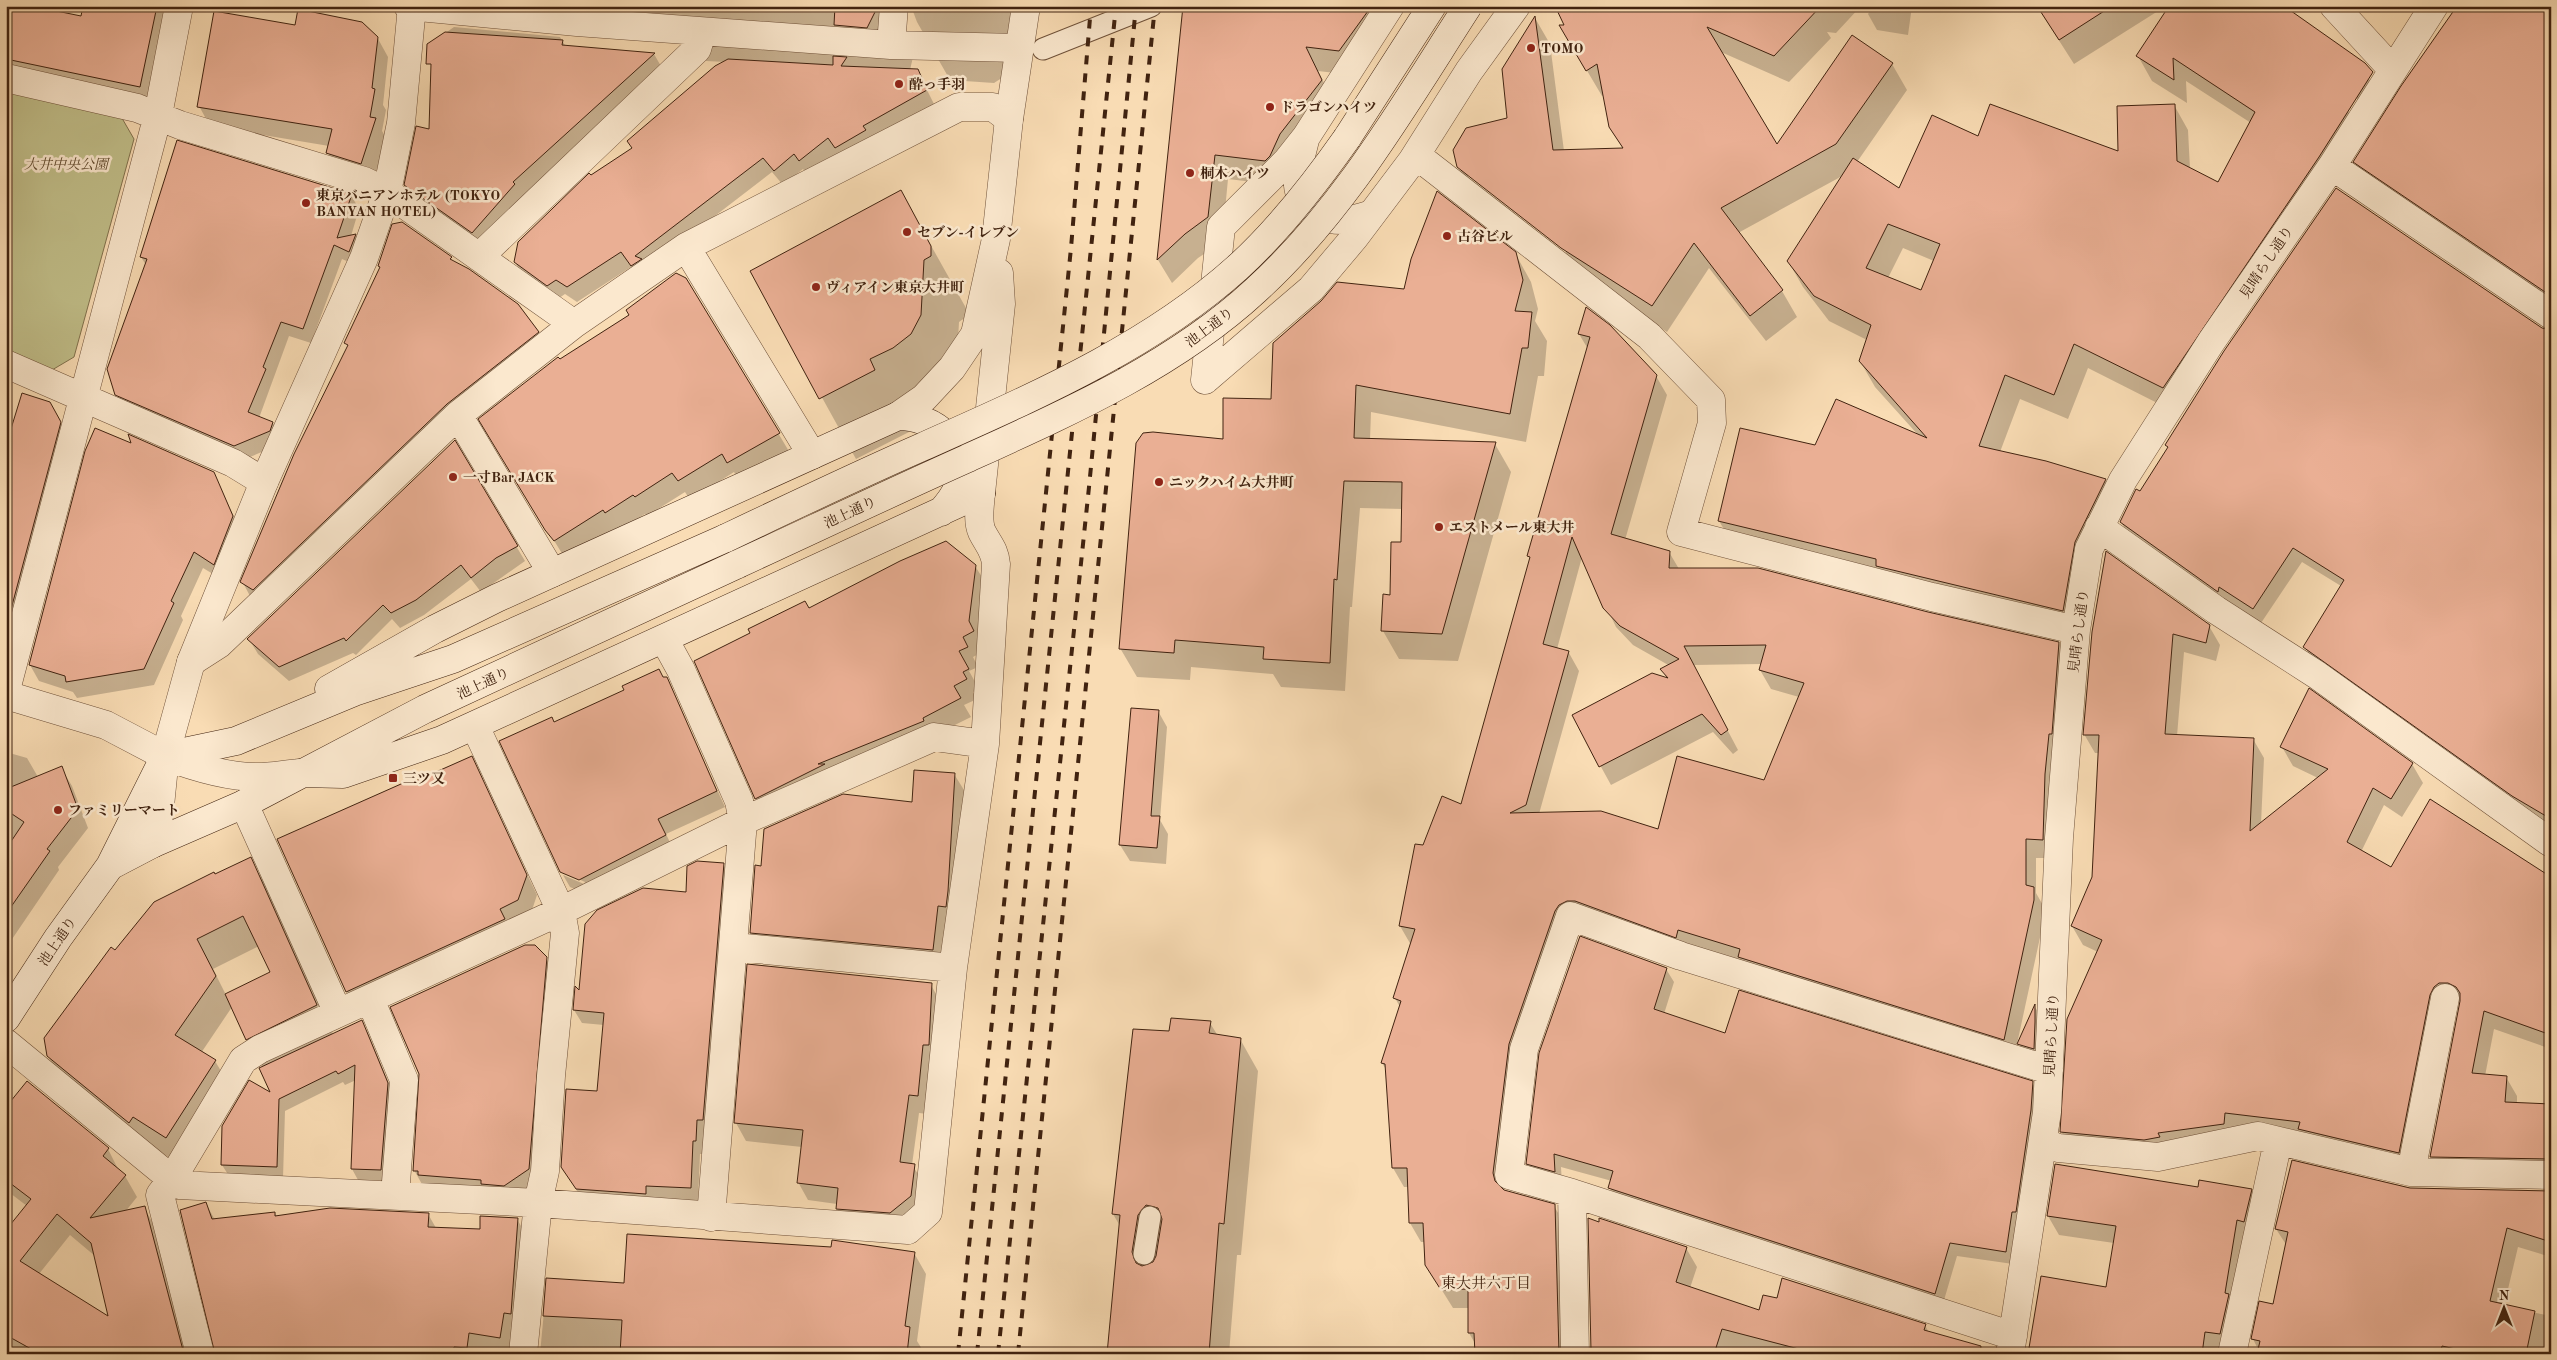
<svg xmlns="http://www.w3.org/2000/svg" width="2557" height="1360" viewBox="0 0 2557 1360" font-family="'Old Standard TT','Noto Serif JP',serif">
<rect width="100%" height="100%" fill="#f9dcb4"/>
<filter id="stains"><feTurbulence type="fractalNoise" baseFrequency=".004" numOctaves="4"/><feColorMatrix values="0 0 0 0 .2 0 0 0 0 .09 0 0 0 0 .02 0 0 0 .5 -.17"/></filter>
<radialGradient id="worn" r=".72"><stop offset=".6" stop-color="#630" stop-opacity="0"/><stop offset="1" stop-color="#630" stop-opacity=".3"/></radialGradient>
<path fill="#c1bf8a" stroke="#81714d" d="M6 89 119 113 134 139 74 357 52 370 6 350Z"/>
<path fill="#0003" fill-rule="evenodd" d="M6 6H34L82 18 85 6H164L173 21 154 111 6 80Z
M637 6H883L913 57 910 70H917L935 106 845 163 838 153 809 176 803 169 783 185 772 172 646 269 641 280 631 267 577 302 565 294 556 300 524 278 515 262 591 176 633 149 726 62 706 61 694 39H655Z
M911 6H1012L1011 72 994 83 950 80 917 22Z
M1192 6H1398L1353 75 1318 71 1335 105 1279 185 1228 179 1222 242 1198 258 1172 283 1158 260 1184 9Z
M1558 6H1861L1836 33 1827 32 1831 38 1789 82 1721 52 1777 146 1892 64 1907 90 1857 162 1899 190 1979 138 2119 152 2174 105 2188 130 2190 169 2219 184 2251 123 2186 81 2187 103 2152 81 2138 56 2170 6 2348 111 2362 137 2177 413 2088 368 2068 419 2020 399 2000 452 2105 480 2120 505 2089 568 2077 635 1734 546 1719 521 1816 447 1919 436 1875 387 1860 361 1867 340 1829 321 1803 287 1788 261 1844 175 1738 233 1782 291 1797 317 1766 341 1709 268 1667 332 1578 274 1473 193 1458 166 1509 119 1535 18 1550 44 1564 151 1624 150 1610 126 1604 95 1602 96 1576 52ZM1468 174 1567 251 1565 253 1468 177ZM1903 248 1934 261 1922 291 1888 278Z
M1873 6H1912L1908 35 1877 30 1868 14Z
M2037 6H2166L2074 64Z
M2551 6V304L2363 176 2355 162Z
M296 26 377 37 388 57 383 105 386 110 382 131 387 139 372 183 339 173 328 153 329 146 210 126 199 106Z
M454 27 560 37 566 47 654 54 666 75 485 254 418 206 406 185 430 130 434 41Z
M2345 65 2369 79 2378 95 2366 114 2357 99Z
M901 192 966 308V317L959 322 956 376 946 395 929 409 904 421 909 432 856 459 752 271Z
M351 195 359 209 351 236 355 235 363 249 358 266 342 259 311 343 289 336 259 418 273 423 281 438 278 445 243 460 125 409 116 394 146 265 141 257Z
M1515 253 1531 282 1538 309 1535 321 1547 341 1544 376H1538L1526 442 1371 412 1370 440 1495 444 1511 472 1458 661 1399 659 1383 631 1402 544 1403 509 1360 508 1352 607H1350L1345 691 1281 687 1273 674 1191 667 1190 680 1137 677 1120 648 1224 440 1405 290Z
M451 258 453 262 538 333 546 347 250 596 242 581 348 347 346 343 381 269 379 266Z
M685 278 790 453 739 481 734 472 690 500 685 492 647 516 645 514 617 532 615 529 566 560 491 438 559 361Z
M1587 309 1656 376 1667 395 1625 540 1669 552 1679 569 1928 613 2059 643 2069 662 2053 858H2036V893L2044 907V919L2014 1058 1578 919 1519 1064 1504 1191 1554 1206 1565 1225 1569 1354H1476V1345L1469 1333V1308H1453L1438 1284 1425 1242H1421L1410 1223 1409 1187H1404L1393 1168 1387 1071 1382 1063 1400 1007 1395 998 1411 945 1400 926 1424 847 1462 805 1531 560 1529 556 1588 349 1579 334ZM1582 557 1616 627 1633 645 1670 666 1662 670 1667 679 1573 716 1611 785 1713 732 1733 754 1738 750 1693 665 1762 664 1760 670 1771 689 1799 697 1764 782 1659 830 1539 814 1579 671 1569 653 1557 649Z
M2542 329 2551 332V828L2313 661 2305 647 2341 586 2302 562 2261 623 2227 601 2226 606 2129 537 2121 522 2169 449 2166 445Z
M49 403 68 435 32 630 9 624 6 636V435L10 436Z
M454 442 525 561 481 592 471 579 424 615 400 628 392 619 356 655 353 653 289 681 258 654 249 639Z
M133 446 213 473 242 533 223 580 203 568 181 616 183 620 154 685 77 698 73 692 39 681 30 665Z
M975 566 987 585 984 651 973 657 978 667 969 671 979 689 973 692 977 699 964 705 971 717 767 818 756 798 809 609Z
M2209 626 2220 645 2216 661 2184 652 2177 736 2253 739 2264 758 2261 824 2318 778 2293 766 2282 747 2412 764 2423 783 2402 817 2384 805 2361 852 2391 869 2551 878V1049L2494 1029 2485 1076 2506 1077 2517 1096V1104H2551V1178L2442 1175 2431 1157 2461 1002 2459 1001 2450 1002 2409 1171 2234 1142 2072 1150 2061 1131 2098 952 2083 945 2072 926 2094 877 2099 753H2095L2084 734 2093 632Z
M666 678 725 807 666 834 674 851 588 895 570 887 563 875 584 884 585 882 561 871 554 723Z
M1158 711 1167 727 1160 820 1168 834 1166 864 1130 861 1120 845Z
M6 752 27 758 38 777 61 768 72 786 88 828 58 867 59 870 6 948V851L9 848 6 847Z
M471 757 537 895 529 919 358 1011 347 992 279 840Z
M954 774 964 790 957 908 942 966 760 949 751 932 762 867 913 803Z
M250 859 268 889 333 1034 361 1021 368 1033 394 1095 387 1181 358 1180 352 1169 356 1080 345 1085 343 1082 285 1111 283 1178 229 1176 222 1165 272 1095 263 1068 232 1007 201 1053 215 1061 233 1091 183 1167 66 1087 48 1056 116 952 215 876ZM259 946 272 972 226 995 213 969Z
M723 864 731 877 703 1154H700L698 1201 653 1199 584 1202 562 1167 598 1093 604 1025 582 1023 574 1010 580 993 687 893Z
M546 958 555 974 538 1185 513 1201 423 1186 414 1170 420 1074Z
M1666 969 1674 982 1664 1014 1726 1034 2032 1082 2040 1096 2013 1264 1957 1256 1942 1307 1617 1201 1610 1188 1612 1181 1561 1167 1562 1184 1535 1177 1527 1163Z
M931 985 941 1003 928 1114 919 1113 912 1165 924 1183 921 1215 847 1227 837 1209V1204L808 1200 798 1182 802 1147 746 1141 736 1123Z
M2035 1007 2042 1019 2041 1062 2027 1057 2019 1044Z
M1210 1023 1218 1036 1240 1039 1258 1071 1241 1255H1237L1229 1354H1108L1120 1226 1113 1214Z
M6 1109 108 1149 119 1171 125 1176 137 1197 125 1212 144 1207 156 1229 189 1354H6V1232L27 1206 6 1190ZM70 1235 95 1256 110 1319 39 1274Z
M2056 1165 2199 1188 2251 1190 2262 1209 2231 1352 2216 1350 2215 1354H2029L2107 1288 2114 1243 2059 1235 2048 1216Z
M2410 1189 2551 1192V1257L2518 1247 2504 1306 2546 1315 2551 1305V1354H2259V1351L2253 1339 2274 1305 2287 1246 2276 1229Z
M206 1204 215 1220 275 1213 277 1217 428 1214 436 1228 481 1231 517 1219 529 1240 521 1354H216Z
M1686 1248 1697 1267 1690 1288 1760 1311 1925 1325 1929 1333 1994 1351 1996 1354H1602L1592 1336Z
M914 1253 926 1274 917 1341 922 1349 921 1354H540L547 1279 625 1284Z"/>
<path fill="#eaaf94" stroke="#412310" fill-rule="evenodd" d="M6 6H32L81 16 83 6H157L140 87 6 59Z
M835 6H878L867 28 834 25Z
M1183 6H1305L1368 11 1339 51 1306 47 1322 80 1280 134 1270 156 1265 161 1215 155 1208 217 1185 234 1157 260Z
M1555 6H1821L1774 56 1707 27 1777 144 1852 35 1893 63 1836 144 1721 208 1783 290 1750 316 1694 243 1652 306 1561 248 1457 167 1453 150 1466 128 1507 118 1502 69 1535 16 1553 150 1623 148 1609 127 1597 64 1586 71 1559 25H1564Z
M2037 6H2112L2059 40Z
M2169 6H2284L2365 63 2373 72 2319 157 2163 388 2074 344 2054 395 2005 375 1979 446 2046 461 2106 479 2075 542 2063 611 1876 566V559L1718 521 1740 428 1815 445 1836 399 1927 438 1859 361 1871 325 1814 296 1787 261 1853 158 1899 188 1932 115 1978 136 1990 104 2118 151 2117 106 2175 104 2177 161 2218 182 2255 112 2173 58 2174 80 2136 56ZM1888 224 1940 244 1921 290 1866 268Z
M2457 6H2551V296L2353 162 2401 86Z
M298 9 362 22 378 37 372 88 375 89 370 117 376 118 361 164 326 153 332 129 197 107 214 11 295 25Z
M445 32 563 40 562 45 655 53 513 182 515 184 472 233 404 185 416 126 429 129 431 64H426L427 44Z
M833 56 847 57 841 66 918 69 927 90 863 126 866 130 835 148 828 138 799 161 794 154 774 171 763 158 635 256 642 259 631 266 621 252 567 287 556 280 547 286 514 262 518 242 589 173 591 175 632 148 627 141 715 66 728 59 833 65Z
M177 140 352 194 337 238 356 234 349 252 334 245 303 329 281 322 263 367 266 369 248 412 273 422 270 431 234 446 115 395 107 369 147 259 140 257Z
M2336 188 2542 328 2551 330V819L2512 796 2303 647 2344 580 2293 548 2253 609 2219 587 2218 592 2120 522 2136 489 2140 491 2168 447 2165 445 2224 351Z
M901 190 931 246V256L924 260 921 315 911 334 893 348 870 359 875 370 819 399 750 271Z
M1437 191 1516 252 1523 280 1515 311 1532 312 1528 348H1522L1510 414 1356 385 1354 438 1496 442 1442 634 1381 631 1383 594 1390 595 1391 542H1401L1402 482 1344 481 1337 580 1334 579 1330 663 1263 659 1264 647 1175 640 1174 653 1119 649 1136 443 1143 433 1153 432 1223 439V398L1271 399 1273 343 1321 301 1337 282 1404 289 1411 259Z
M402 222 452 257 450 259 469 269 518 304 539 332 447 404 253 590 240 582 294 454 348 345 344 343 380 267 378 266 392 224Z
M676 273 686 278 780 433 727 463 722 454 678 481 672 473 635 497 633 495 605 513 603 510 554 541 545 530 478 419 558 357 560 359 629 315 626 310Z
M1586 307 1610 325 1657 375 1611 534 1670 551 1669 568H1758L1928 612 2059 642 2052 734H2049L2045 774 2043 840 2026 839V885L2034 887V900L2004 1040 1738 957 1740 949 1678 930 1676 938 1575 901H1567L1559 905 1555 911 1509 1044 1493 1173 1495 1181 1504 1190 1555 1204 1559 1354H1475L1474 1333H1468V1289L1441 1290 1425 1265 1423 1223H1409L1407 1168H1392L1385 1064 1381 1063 1401 1001 1393 998 1415 929 1399 926 1415 844 1423 845 1442 796 1461 804 1530 557 1527 556 1590 337 1578 334ZM1572 537 1603 608 1620 626 1679 659 1660 669 1668 678 1652 673 1572 715 1599 767 1702 714 1721 735 1728 730 1684 646 1766 645 1759 670 1804 683 1764 780 1677 756 1658 829 1601 811 1510 813 1526 805 1569 651 1543 644Z
M22 393 50 402 61 422 6 628V445Z
M95 428 131 443 128 434 214 472 233 516 214 565 194 552 171 601 174 603 144 669 66 682 65 676 29 665 85 451Z
M455 440 518 546 496 558 471 578 461 565 416 600 391 613 383 605 346 641 344 638 279 667 247 639Z
M946 541 976 565 969 621 974 631 963 637 968 647 959 651 969 669 963 672 967 679 954 686 961 698 923 718 924 721 818 764H825L755 799 694 661 750 633 748 629 805 601 809 608 900 561Z
M2106 551 2210 625 2206 643 2173 634 2165 734 2254 738 2250 831 2328 769 2280 747 2309 688 2413 763 2391 799 2373 788 2347 842 2391 867 2430 799 2551 877V1035L2484 1011 2472 1073 2507 1076 2505 1102 2551 1104V1159L2430 1157 2460 1001V993L2456 987 2448 983H2439L2434 987 2430 995 2399 1153 2298 1129 2300 1122 2225 1113 2224 1124 2158 1133 2160 1137 2144 1140 2060 1132 2067 1019 2102 940 2071 926 2092 877 2099 735H2083L2092 632Z
M659 669 663 677H667L717 791 658 819 666 835 579 880 560 872 499 741 552 717 554 722 624 690 622 686Z
M1131 708 1159 710 1151 816H1160L1157 848 1119 845Z
M472 756 527 875 518 900 500 909 505 919 346 992 277 839 410 780 411 783Z
M62 766 78 809 47 849 50 851 6 914V849L24 822 6 810V789Z
M914 770 955 773 948 891 946 907 938 906 933 950 750 933 755 865 761 866 764 829 843 794 912 802Z
M251 857 317 1005 246 1040 225 994 270 972 243 916 197 939 216 976 175 1035 216 1060 166 1138 133 1117 129 1123 47 1056 44 1038 111 947 115 950 154 902 214 872 215 874Z
M697 861 724 863 703 1120H697L696 1141H693L691 1188 646 1186V1194L576 1189 561 1167 566 1089 597 1091 604 1013 573 1010 575 986 579 990 585 924 597 910 643 888 686 892 687 866Z
M1580 936 1667 968 1654 1009 1725 1033 1739 990 2033 1081 2031 1110 2016 1212H2012L2006 1252 1950 1243 1935 1294 1608 1188 1613 1171 1554 1154 1555 1172 1526 1164 1539 1053Z
M525 945H535L547 957 529 1169 504 1186 481 1184V1180L418 1175V1171H413L419 1074 390 1007Z
M747 964 932 983 929 1045H923L918 1096 909 1095 900 1162 915 1164 911 1196 890 1213 836 1209 838 1188 797 1183 803 1130 734 1123Z
M2035 1004V1022L2034 1049 2017 1044Z
M1171 1018 1211 1021 1209 1033 1241 1038 1224 1224 1219 1223 1209 1354H1107L1120 1215 1112 1214 1133 1029 1169 1031ZM1146 1205 1158 1208 1162 1219 1156 1256 1153 1262 1142 1266 1136 1263 1132 1252 1138 1215Z
M362 1020 388 1083 381 1170 351 1169 355 1065 338 1074 336 1071 279 1099 277 1167 221 1165 222 1126 249 1080 270 1092 259 1068Z
M27 1081 109 1148 103 1156 126 1175 90 1218 145 1206 184 1354H40L6 1335V1230L31 1199 6 1180V1107ZM57 1214 91 1243 108 1316 20 1261Z
M2292 1160 2410 1188 2551 1191V1242L2507 1228 2490 1301 2535 1311 2526 1354H2478L2442 1346 2440 1354H2257L2260 1341 2251 1339 2259 1301 2273 1304 2288 1232 2275 1229Z
M2055 1164 2198 1187 2199 1180 2252 1189 2244 1222 2237 1220 2225 1293 2229 1294 2220 1334 2205 1332 2202 1354H2028L2041 1276 2106 1287 2116 1226 2047 1216Z
M206 1202 212 1219 275 1212V1216L330 1208 429 1213 428 1227 480 1229V1216L518 1218 511 1314 504 1313 500 1338 469 1333 467 1348 454 1347 453 1354H215L180 1210Z
M1588 1218 1599 1222V1218L1687 1247 1676 1282 1759 1310 1763 1295 1777 1298 1782 1278 1926 1324 1924 1330 1981 1346 1980 1354H1818L1722 1329 1714 1354H1631L1632 1349 1591 1351Z
M627 1234 831 1247 832 1240 915 1252 905 1326 910 1327 907 1354H620L622 1320 543 1316 546 1278 624 1283Z"/>
<g fill="none" stroke-linecap="round" stroke-linejoin="round">
<defs>
<path id="pedestrian" d="M1043 49 1151 6
M1144 1254 1150 1217"/>
<path id="minor" d="M408 6 577 22 891 45 1019 48
M2334 6 2392 69
M891 45 894 6
M6 78 137 108 180 125 364 181 387 192 574 324
M1305 140C1301 155 1294 179 1300 194 1311 223 1344 224 1369 215
M1416 155 1649 336 1711 400 1712 423 1681 532 1932 597 2076 630
M2332 166 2551 315
M686 247 812 455
M479 257 697 49 702 32
M6 364 233 463 264 482
M1205 380 1311 289 1354 238 1412 161 1469 71 1516 6
M1205 380 1221 227 1287 161 1306 137 1390 6
M458 415 552 573
M2099 527 2216 610 2317 675 2551 843
M664 639 681 670 739 801 743 821 711 1217
M191 662 219 644 458 415 574 324 686 247 959 107H993L1009 119
M6 690 158 115 179 6
M475 726 561 911 565 933 551 1076 545 1171 538 1203 523 1354
M244 804 338 1013
M152 844 159 816 165 756C194 767 226 777 257 777 272 777 286 774 301 773
M735 947 953 968
M370 999 404 1080 395 1195
M6 1043 179 1185 538 1203 908 1230 928 1212 953 968 985 744 996 564C995 550 988 544 982 532 977 521 980 506 981 493
M2044 1142 2058 1148 2158 1157 2258 1136 2411 1172 2551 1175
M2411 1172 2445 998
M1572 1193 1575 1354
M2013 1336 1572 1193 1509 1175 1524 1049 1570 916 1681 956 2049 1070
M200 1354 160 1195 172 1179 243 1060 260 1049 561 911 743 821 934 737 985 744
M2010 1354 2047 1112 2059 838 2076 630 2089 549 2123 480 2211 342 2332 166 2434 6
M2232 1354 2278 1141"/>
<path id="tertiary" d="M898 416 924 398 952 368 975 334 996 239 1009 119 1026 6
M981 493 1001 304 999 273
M6 695 106 725 165 756 191 662 264 482 364 258 387 192 401 123 412 6"/>
<path id="secondary" d="M1347 138 1432 6
M329 689 435 629 497 598 898 416C935 416 970 445 958 486 955 496 948 504 941 512
M301 773 343 774 442 740 981 493
M110 866 152 844 244 804 425 709 738 564
M6 1018 58 938 110 866 165 756 236 741 354 692 453 659 726 538"/>
</defs>
<use href="#pedestrian" stroke="#6f5139" stroke-width="23"/>
<use href="#minor" stroke="#6f5139" stroke-width="29"/>
<use href="#tertiary" stroke="#6f5139" stroke-width="29"/>
<use href="#secondary" stroke="#412310" stroke-width="29"/>
<use href="#pedestrian" stroke="#fbe8ce" stroke-width="21"/>
<use href="#minor" stroke="#fbe8ce" stroke-width="28"/>
<use href="#tertiary" stroke="#fbe8ce" stroke-width="28"/>
<use href="#secondary" stroke="#fbe8ce" stroke-width="28"/>
<path stroke="#412310" stroke-width="4" stroke-dasharray="9 9" stroke-linecap="butt" d="M958 1354 1071 248 1091 6
M977 1354 1116 6
M998 1354 1089 487 1136 6
M1018 1354 1155 6"/>
<defs>
<path id="secondary-bridge" d="M726 538C791 507 856 476 922 447 1031 398 1147 349 1237 268 1279 230 1314 185 1347 138
M738 564C814 529 890 493 966 459 1067 413 1174 366 1256 290 1344 210 1404 105 1468 6"/>
</defs>
<use href="#secondary-bridge" stroke="#412310" stroke-width="29" stroke-linecap="butt"/>
<use href="#secondary-bridge" stroke="#fbe8ce" stroke-width="28"/>
</g>
<g fill="#8f2418" stroke="#fbe8ce" stroke-width="2">
<circle cx="1531" cy="48" r="5"/>
<circle cx="899" cy="84" r="5"/>
<circle cx="1270" cy="107" r="5"/>
<circle cx="1190" cy="173" r="5"/>
<circle cx="306" cy="203" r="5"/>
<circle cx="907" cy="232" r="5"/>
<circle cx="1447" cy="236" r="5"/>
<circle cx="816" cy="287" r="5"/>
<circle cx="453" cy="477" r="5"/>
<circle cx="1159" cy="482" r="5"/>
<circle cx="1439" cy="527" r="5"/>
<rect x="388" y="773" width="10" height="10" rx="2.5"/>
<circle cx="58" cy="810" r="5"/>
</g>
<g text-anchor="middle" stroke-width="5" stroke-linejoin="round" paint-order="stroke">
<g font-size="14" font-weight="bold" fill="#412310" stroke="#fbe8ce" text-anchor="start">
<text x="1541" y="53">TOMO</text>
<text x="909" y="89">酔っ手羽</text>
<text x="1280" y="112">ドラゴンハイツ</text>
<text x="1200" y="178">桐木ハイツ</text>
<text x="316" y="200">東京バニアンホテル (TOKYO<tspan x="316" dy="16">BANYAN HOTEL)</tspan></text>
<text x="917" y="237">セブン-イレブン</text>
<text x="1457" y="241">古谷ビル</text>
<text x="826" y="292">ヴィアイン東京大井町</text>
<text x="463" y="482">一寸Bar JACK</text>
<text x="1169" y="487">ニックハイム大井町</text>
<text x="1449" y="532">エストメール東大井</text>
<text x="403" y="783">三ツ又</text>
<text x="68" y="815">ファミリーマート</text>
</g>
<g font-size="14" font-style="italic" fill="#614a2e" stroke="#fbe8ce">
<text x="66" y="169">大井中央公園</text>
</g>
<g font-size="14" fill="#412310" stroke="#fbe8ce">
<text transform="translate(2266 262) rotate(-56)" y="5">見晴らし通り</text>
<text transform="translate(1209 327) rotate(-37)" y="5">池上通り</text>
<text transform="translate(850 512) rotate(-25)" y="5">池上通り</text>
<text transform="translate(2078 631) rotate(-83)" y="5">見晴らし通り</text>
<text transform="translate(483 683) rotate(-25)" y="5">池上通り</text>
<text transform="translate(57 941) rotate(-56)" y="5">池上通り</text>
<text transform="translate(2051 1035) rotate(-87)" y="5">見晴らし通り</text>
</g>
<g font-size="15" fill="#412310" stroke="#fbe8ce">
<text x="1486" y="1288">東大井六丁目</text>
</g>
</g>
<rect width="2557" height="1360" fill="none" stroke="#f9dcb4" stroke-width="25"/>
<rect x="8" y="8" width="2542" height="1345" fill="none" stroke="#412310" stroke-width="2.5"/>
<rect x="12" y="12" width="2532" height="1335" fill="none" stroke="#412310"/>
<g transform="translate(2504 1308)" stroke="#fbe8ce" stroke-width="4" paint-order="stroke">
<path d="M0-4L9 19L0 12L-9 19Z" fill="#412310"/>
<text y="-8" font-size="14" font-weight="bold" text-anchor="middle" fill="#412310">N</text>
</g>
<rect width="100%" height="100%" filter="url(#stains)"/>
<rect width="100%" height="100%" fill="url(#worn)"/>
</svg>
